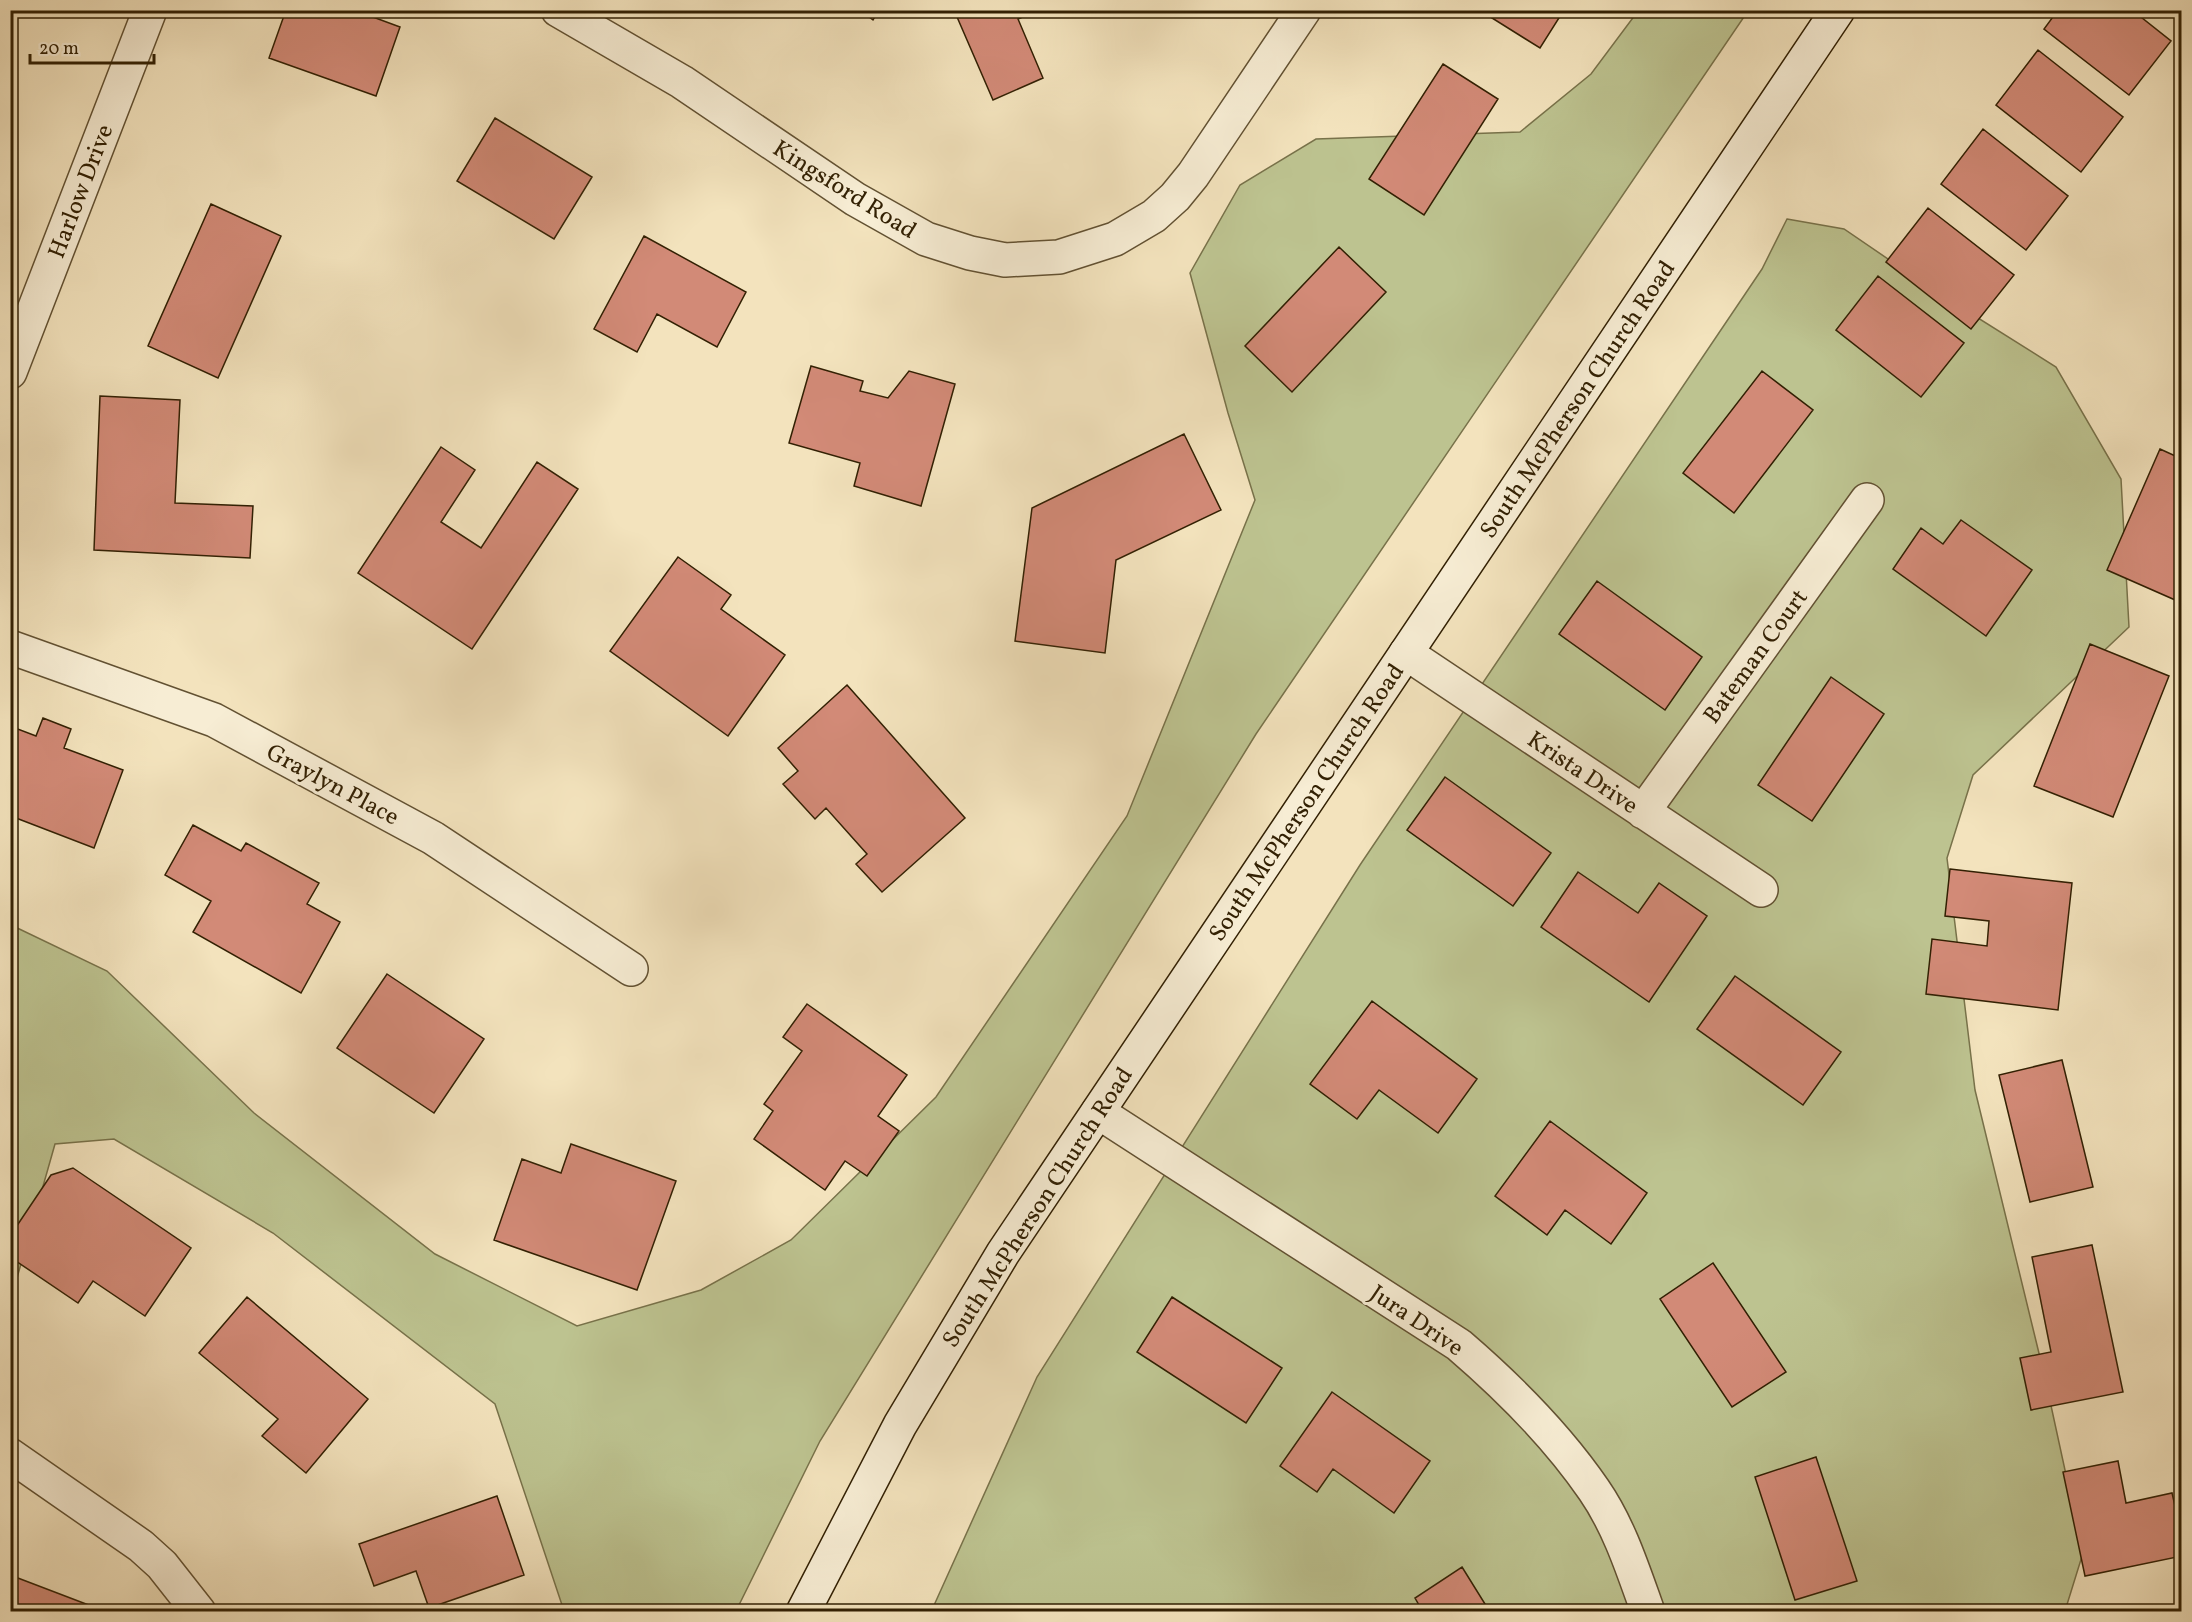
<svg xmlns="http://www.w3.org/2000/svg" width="2192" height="1622" viewBox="0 0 2192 1622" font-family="Vollkorn,serif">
<rect width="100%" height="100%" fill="#f3e3bd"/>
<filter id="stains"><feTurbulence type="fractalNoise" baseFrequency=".00333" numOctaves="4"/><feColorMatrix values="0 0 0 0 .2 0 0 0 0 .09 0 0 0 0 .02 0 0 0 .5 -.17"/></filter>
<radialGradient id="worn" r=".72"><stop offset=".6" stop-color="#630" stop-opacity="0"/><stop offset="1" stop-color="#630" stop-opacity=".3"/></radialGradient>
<path fill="#bdc390" stroke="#78724a" stroke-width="1.5" d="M1638 11H1748L1256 734 820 1441 736 1611H564L495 1404 273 1233 114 1139 55 1144 11 1299 10 1098 15 1062 10 1060 11 925 107 971 254 1113 435 1254 577 1326 701 1290 791 1240 936 1097 1127 816 1255 500 1228 413 1190 273 1240 185 1316 139 1520 132 1591 74Z
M1787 219 1844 229 1935 291 2056 367 2121 479 2129 627 1973 775 1947 858 1975 1090 2045 1378 2083 1553 2065 1611 931 1612 1037 1377 1360 865 1762 269Z"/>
<path fill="#d28a77" stroke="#322003" stroke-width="1.5" d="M286 10H354L400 27 376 96 269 58Z
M860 10H879L873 20Z
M954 10H1039L1018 19 1043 78 993 100Z
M1486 10H1564L1540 48 1484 13Z
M2058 10H2132L2171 41 2129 95 2044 29Z
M2165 10H2182V23H2181Z
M2038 50 2123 117 2081 172 1996 105Z
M1443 64 1498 99 1424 215 1369 179Z
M495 118 592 177 554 239 457 181Z
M1983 129 2068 196 2026 250 1941 184Z
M211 204 281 236 218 378 148 346Z
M1928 208 2014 275 1971 329 1886 262Z
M644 236 746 292 717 347 657 314 637 352 594 329Z
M1339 247 1386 292 1292 392 1245 346Z
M1878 276 1964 343 1921 397 1836 330Z
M811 366 863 381 860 391 888 398 909 371 955 384 921 506 854 486 860 463 789 443Z
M1762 371 1813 410 1734 513 1683 473Z
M100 396 180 400 175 503 253 506 250 558 94 550Z
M1184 434 1221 510 1116 560 1105 653 1015 641 1032 508Z
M441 447 475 470 441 522 481 548 537 462 578 489 472 649 358 573Z
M2160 449 2182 459V603L2107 570Z
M1961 520 2032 570 1986 636 1893 569 1921 528 1943 544Z
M678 557 731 595 721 609 785 655 728 736 610 651Z
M1597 581 1702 657 1665 710 1559 634Z
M2090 644 2169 676 2113 817 2034 786Z
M1831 677 1884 714 1812 821 1758 785Z
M847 685 965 818 882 892 856 864 867 854 826 808 815 819 783 784 798 771 778 748Z
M43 718 71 729 64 748 123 770 94 848 16 818 10 831V726L36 736Z
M1445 777 1551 853 1513 906 1407 830Z
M193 825 241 851 246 843 319 883 307 904 340 922 301 993 193 932 211 901 165 875Z
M1950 869 2072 883 2058 1010 1926 994 1932 939 1987 946 1989 921 1945 916Z
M1578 872 1638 913 1659 883 1707 916 1649 1002 1541 927Z
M387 974 484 1039 434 1113 337 1048Z
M1735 976 1841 1052 1803 1105 1697 1029Z
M1372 1001 1477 1079 1438 1133 1379 1090 1357 1119 1310 1084Z
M807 1004 907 1075 878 1116 899 1131 867 1176 845 1161 825 1190 754 1139 773 1111 764 1104 802 1051 783 1037Z
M2062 1060 2093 1187 2030 1202 1999 1075Z
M1550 1121 1647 1193 1611 1244 1565 1210 1547 1235 1495 1196Z
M571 1144 676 1181 637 1290 494 1240 522 1159 561 1173Z
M73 1168 191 1248 145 1316 93 1281 78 1303 10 1257V1236L51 1175Z
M2092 1245 2123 1392 2031 1410 2020 1358 2051 1352 2032 1257Z
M1713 1263 1786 1372 1732 1407 1660 1299Z
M247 1297 368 1399 306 1473 262 1436 278 1419 199 1353Z
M1172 1297 1282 1368 1246 1423 1137 1352Z
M1332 1392 1430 1461 1394 1513 1333 1469 1317 1492 1280 1466Z
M1816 1457 1857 1581 1795 1600 1755 1477Z
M2118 1461 2126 1503 2172 1493 2182 1536V1556L2085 1576 2063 1472Z
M497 1496 524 1575 429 1608 416 1571 374 1586 359 1544Z
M1462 1567 1490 1612H1423L1415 1598Z
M10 1575 107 1612H10Z"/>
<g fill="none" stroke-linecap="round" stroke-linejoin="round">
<defs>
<path id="street" d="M558 10 682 82 855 199 926 239 970 253 1005 260 1059 257 1115 239 1154 216 1175 197 1193 175 1304 10
M10 372 150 10
M10 647 214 720 433 838 631 969
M1406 653 1761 890
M1643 812 1867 500
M1098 1112 1459 1345C1509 1388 1557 1436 1594 1490 1619 1526 1633 1570 1648 1612
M10 1455 141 1546 162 1565 199 1612"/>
<path id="secondary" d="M803 1612 900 1425 1003 1253 1838 10"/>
</defs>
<use href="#street" stroke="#625132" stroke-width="36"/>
<use href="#secondary" stroke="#322003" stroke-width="36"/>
<use href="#street" stroke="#f7edd4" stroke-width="33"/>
<use href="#secondary" stroke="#f7edd4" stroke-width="33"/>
</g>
<g text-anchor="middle" stroke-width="6" stroke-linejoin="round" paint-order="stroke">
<g font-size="24" fill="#322003" stroke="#f7edd4">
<text transform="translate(845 189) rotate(32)" y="8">Kingsford Road</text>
<text transform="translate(80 191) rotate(-69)" y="8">Harlow Drive</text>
<text transform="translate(1577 399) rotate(-56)" y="8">South McPherson Church Road</text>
<text transform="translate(1755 656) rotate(-54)" y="8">Bateman Court</text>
<text transform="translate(1583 772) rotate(34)" y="8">Krista Drive</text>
<text transform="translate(333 784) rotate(28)" y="8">Graylyn Place</text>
<text transform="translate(1306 802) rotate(-56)" y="8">South McPherson Church Road</text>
<text transform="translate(1037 1207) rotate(-57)" y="8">South McPherson Church Road</text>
<text transform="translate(1417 1320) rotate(34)" y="8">Jura Drive</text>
</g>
</g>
<rect width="2192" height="1622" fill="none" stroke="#f3e3bd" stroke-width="36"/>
<rect x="12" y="12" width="2168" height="1598" fill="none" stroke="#322003" stroke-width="3"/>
<rect x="18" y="18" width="2156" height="1586" fill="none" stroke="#322003" stroke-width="1.5"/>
<path d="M30 54v9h124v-9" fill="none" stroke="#322003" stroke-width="3"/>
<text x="39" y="54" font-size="18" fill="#322003" stroke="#f7edd4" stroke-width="4.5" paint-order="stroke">20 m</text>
<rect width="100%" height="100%" filter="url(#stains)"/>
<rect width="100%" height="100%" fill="url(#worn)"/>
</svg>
